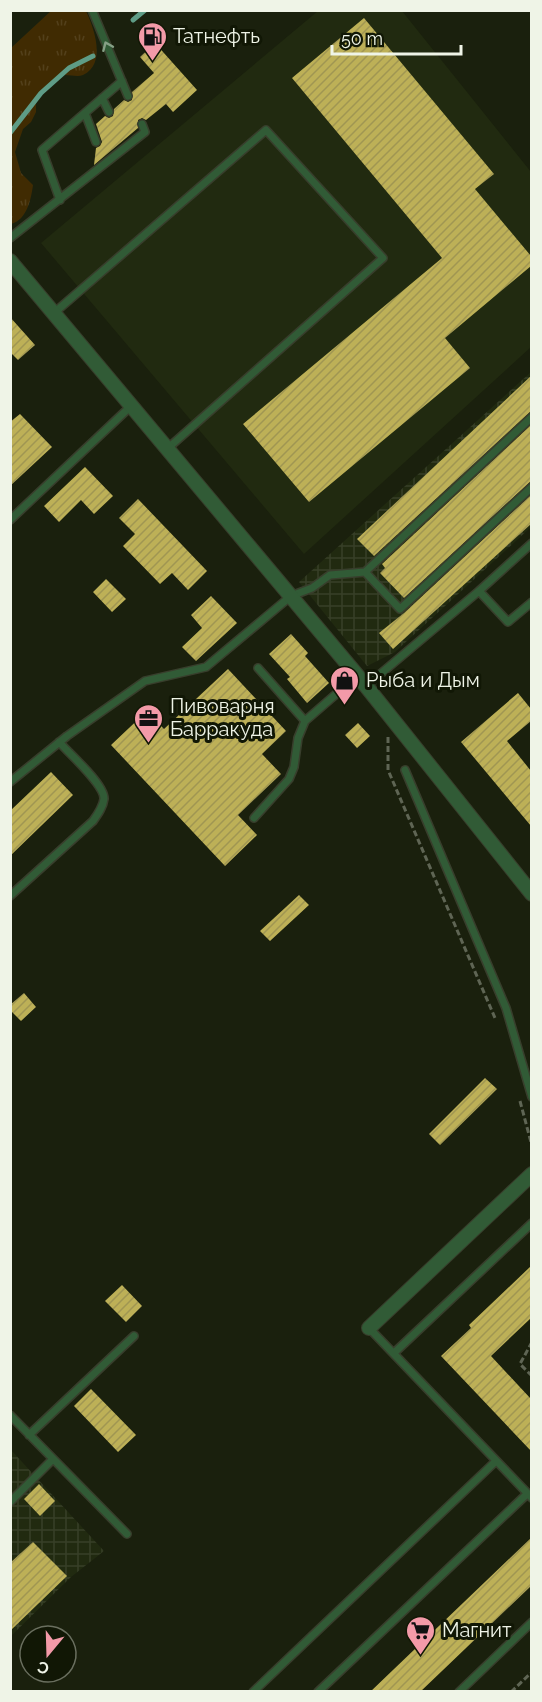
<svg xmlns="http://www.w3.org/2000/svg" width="542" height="1702" viewBox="0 0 542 1702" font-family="Raleway,sans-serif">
<defs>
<pattern id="industrial-grid" width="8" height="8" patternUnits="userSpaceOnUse" patternTransform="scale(1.5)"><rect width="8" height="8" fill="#212a10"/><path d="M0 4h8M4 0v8" fill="none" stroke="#373f27"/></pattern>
<pattern id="grass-tufts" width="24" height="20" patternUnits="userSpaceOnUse" patternTransform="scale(1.5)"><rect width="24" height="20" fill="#402b02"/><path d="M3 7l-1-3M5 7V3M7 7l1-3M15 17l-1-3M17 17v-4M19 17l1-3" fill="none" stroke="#53401b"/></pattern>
<pattern id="building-hatch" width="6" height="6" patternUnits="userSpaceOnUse" patternTransform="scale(1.5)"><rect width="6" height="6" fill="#bdb057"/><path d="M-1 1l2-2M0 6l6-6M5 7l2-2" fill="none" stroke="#a09652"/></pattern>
</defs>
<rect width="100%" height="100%" fill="#1a200d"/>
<path fill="#212a10" d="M318 11H402L531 172V347L304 554 41 243Z"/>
<path fill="url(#industrial-grid)" d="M531 372V527L395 652 367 666 299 582Z
M11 1450 104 1551 71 1577 11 1636Z"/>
<path fill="url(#grass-tufts)" d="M52 10 86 11C94 28 107 64 83 75 76 78 67 73 60 76 51 81 43 91 36 99V112L31 122 23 129 15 152 21 173 33 185C31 199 27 220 11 224V48Z"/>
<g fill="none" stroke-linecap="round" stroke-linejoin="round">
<path stroke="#5e9c86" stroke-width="5" d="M133 20 145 10
M10 133 41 93 69 68 93 56"/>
</g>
<path fill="url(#building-hatch)" d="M364 18 494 174 475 189 531 256V266L445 338 470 368 309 502 243 424 442 258 292 78Z
M155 43 197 90 173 112 166 104 146 120 142 118 138 120V128L94 165 96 148 100 146 102 142 96 124 105 116 109 118 113 116 114 109 124 100 128 102 132 100V92L154 73 140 57Z
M10 317 35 345 18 360 10 352Z
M531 376V411L374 556 357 539Z
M20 414 52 447 10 486V422Z
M531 425V481L404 598 380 573 385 568 382 564Z
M85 467 113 496 94 514 81 500 59 522 44 506Z
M531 495V524L393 649 379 633 404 613Z
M138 499 207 571 188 590 172 573 160 584 123 546 135 534 119 518Z
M106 579 126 599 112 612 93 592Z
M211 596 237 623 196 661 182 647 202 628 191 615Z
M291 634 308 653 305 656 329 683 307 703 287 679 290 677 269 654Z
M228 669 286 731 262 754 281 774 238 815 257 835 225 866 111 745 147 711 164 729Z
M518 693 531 709V721L507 741 531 771V826L461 742Z
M358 723 370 736 357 748 345 735Z
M51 772 73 795 10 856V811Z
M299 895 309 905 270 941 260 931Z
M24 993 36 1007 21 1021 10 1010V1005Z
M485 1078 497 1089 440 1145 429 1134Z
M531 1266V1318L491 1356 531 1399V1451L441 1356 471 1328 469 1325Z
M122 1285 142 1306 126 1322 105 1301Z
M91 1389 136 1435 118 1452 74 1406Z
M39 1484 55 1501 40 1516 24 1499Z
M531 1538V1586L420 1692H370Z
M33 1542 67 1576 10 1631V1563Z"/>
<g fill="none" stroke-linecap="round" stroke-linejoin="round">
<defs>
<path id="lane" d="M92 10 128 96
M102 98 109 112
M85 113 96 142
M60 200 42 150 122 81
M10 238 145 132 142 124
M54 313 266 130 383 258 167 449
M10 520 131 406
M365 572 400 609 532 487
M479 591 508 622 532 602
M258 668 305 721
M366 686 479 591 532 543
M405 770 506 1008 532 1097
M10 782 67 736 145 681 206 667 291 596 312 588 330 575 365 572 532 417
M254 818 289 779 294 767 298 738 305 721 357 676
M10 896 93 821C98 814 103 807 104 799 105 785 69 753 59 742
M369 1328 532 1498
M394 1353 532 1223
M10 1415 127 1534
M29 1435 134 1336
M10 1502 53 1459
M253 1692 496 1461
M318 1692 527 1494
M459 1692 532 1622"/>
<path id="street" d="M10 261 366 686 532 894
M369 1328 532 1174"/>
</defs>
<use href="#lane" stroke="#383e2c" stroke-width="10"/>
<use href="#street" stroke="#383e2c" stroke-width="16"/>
<path stroke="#5f6554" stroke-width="3" stroke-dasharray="6 3" stroke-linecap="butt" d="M388 737V770L495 1018
M520 1101 532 1146
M532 1342 520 1364 532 1376
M511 1692 532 1672"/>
<use href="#lane" stroke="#315b36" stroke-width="7"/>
<use href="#street" stroke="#315b36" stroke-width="14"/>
</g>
<defs><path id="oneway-chevron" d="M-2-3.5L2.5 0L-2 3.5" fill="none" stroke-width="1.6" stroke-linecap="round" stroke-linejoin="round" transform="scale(1.5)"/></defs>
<use stroke="#86a086" href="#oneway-chevron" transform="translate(107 46) rotate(-113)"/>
<defs>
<symbol id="fuel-pin" viewBox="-11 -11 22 30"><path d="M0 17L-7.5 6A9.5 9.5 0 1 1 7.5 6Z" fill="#f39aa8" stroke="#111705"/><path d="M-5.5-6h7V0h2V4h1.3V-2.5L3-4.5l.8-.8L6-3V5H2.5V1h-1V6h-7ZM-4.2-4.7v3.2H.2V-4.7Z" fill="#111"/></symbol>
<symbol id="shop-pin" viewBox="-11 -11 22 30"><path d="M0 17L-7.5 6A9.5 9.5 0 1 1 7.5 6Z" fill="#f39aa8" stroke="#111705"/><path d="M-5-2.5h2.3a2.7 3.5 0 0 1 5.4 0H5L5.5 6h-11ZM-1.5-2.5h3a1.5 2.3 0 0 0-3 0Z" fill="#111"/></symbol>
<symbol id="office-pin" viewBox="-11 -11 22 30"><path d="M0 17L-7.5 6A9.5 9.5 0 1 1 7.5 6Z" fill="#f39aa8" stroke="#111705"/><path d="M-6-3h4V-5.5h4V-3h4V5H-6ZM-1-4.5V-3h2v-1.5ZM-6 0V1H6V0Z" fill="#111"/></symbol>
<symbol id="supermarket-pin" viewBox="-11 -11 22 30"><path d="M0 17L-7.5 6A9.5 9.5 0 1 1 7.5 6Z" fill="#f39aa8" stroke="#111705"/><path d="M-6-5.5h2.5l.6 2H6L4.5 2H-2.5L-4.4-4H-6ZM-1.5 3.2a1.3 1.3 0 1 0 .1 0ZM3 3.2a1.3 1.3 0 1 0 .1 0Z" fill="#111"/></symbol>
</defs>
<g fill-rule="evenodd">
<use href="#fuel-pin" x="136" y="20" width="33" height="45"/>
<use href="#shop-pin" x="328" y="664" width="33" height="45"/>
<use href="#office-pin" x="132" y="702" width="33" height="45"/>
<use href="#supermarket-pin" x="404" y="1614" width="33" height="45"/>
</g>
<g text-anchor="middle" stroke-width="6" stroke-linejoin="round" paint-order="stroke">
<g font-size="20" fill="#eff4e7" stroke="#111705" text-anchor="start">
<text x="173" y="43">Татнефть</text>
<text x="366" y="687">Рыба и Дым</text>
<text x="170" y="713">Пивоварня<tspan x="170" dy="23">Барракуда</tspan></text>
<text x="442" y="1637">Магнит</text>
</g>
</g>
<rect width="542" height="1702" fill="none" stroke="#eff4e7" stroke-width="24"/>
<g transform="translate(48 1654) rotate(199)"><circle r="28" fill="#111705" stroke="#6a6f5f" stroke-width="1.5"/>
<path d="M0-4.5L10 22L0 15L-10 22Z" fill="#f39aa8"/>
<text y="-9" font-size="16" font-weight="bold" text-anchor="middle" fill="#eff4e7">С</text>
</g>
<path d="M332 45v9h129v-9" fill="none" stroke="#eff4e7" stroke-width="3"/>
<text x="341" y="45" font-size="18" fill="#eff4e7" stroke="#111705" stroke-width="4.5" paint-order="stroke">50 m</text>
</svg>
